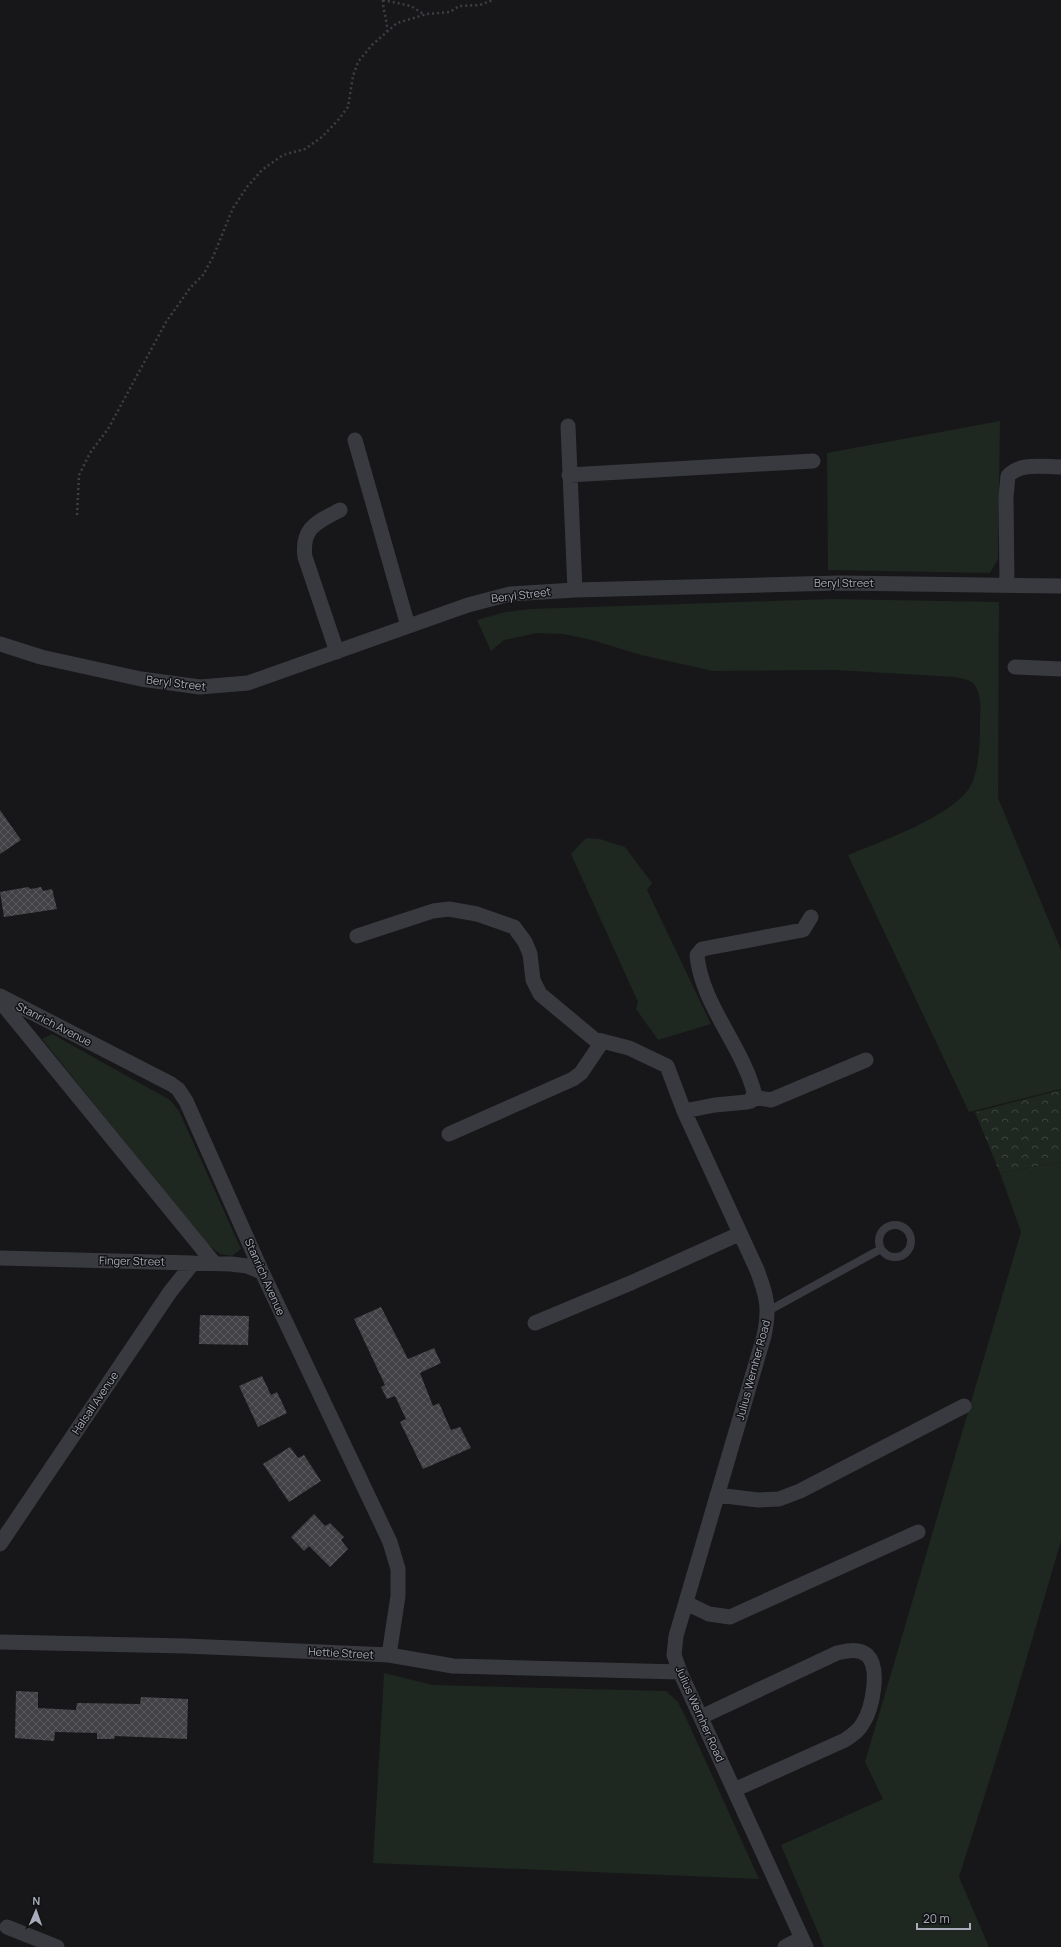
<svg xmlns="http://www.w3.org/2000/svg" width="1061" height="1947" viewBox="0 0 1061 1947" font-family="Manrope,sans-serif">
<defs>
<pattern id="forest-crowns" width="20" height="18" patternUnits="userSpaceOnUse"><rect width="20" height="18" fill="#1e2720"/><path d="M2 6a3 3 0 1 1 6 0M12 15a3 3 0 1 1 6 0" fill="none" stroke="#3c443e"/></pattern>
<pattern id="building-cross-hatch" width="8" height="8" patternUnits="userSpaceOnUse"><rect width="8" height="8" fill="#414146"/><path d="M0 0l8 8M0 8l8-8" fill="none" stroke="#5a5a5f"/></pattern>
</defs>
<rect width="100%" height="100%" fill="#171719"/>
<path fill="url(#forest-crowns)" d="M1061 1090V1162L1000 1173 975 1112Z"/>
<path fill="#1e2720" d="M1000 421 998 559 990 573 828 570 827 453Z
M833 599 999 602 998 798 1061 950V1089L969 1112 848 855C880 842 947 818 968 790 980 774 980 738 980 718 981 708 981 687 970 681 966 679 960 678 955 677L836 670 713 671 641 655 592 640 563 634 537 633 504 640 491 651 477 620 505 612 530 609Z
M586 838 600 839 625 847 652 883 647 890 711 1024 658 1040 636 1009 638 1002 571 854Z
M52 1034 170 1100 179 1111 241 1249 232 1256 220 1254 206 1243 42 1039Z
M1061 1162V1541L1010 1715 959 1877 989 1947H824L781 1845 883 1799 865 1762 1021 1232 1000 1173Z
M384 1673 433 1685 666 1691 678 1702 687 1720 759 1879 373 1863Z"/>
<path fill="url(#building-cross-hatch)" d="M0 810 21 840 0 854Z
M28 887 31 889 41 887 43 891 52 889 57 909 4 917 0 892Z
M381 1307 408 1359 434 1348 441 1363 420 1373 433 1406 439 1403 451 1430 460 1427 471 1448 423 1469 400 1422 406 1419 395 1396 387 1399 381 1387 385 1385 354 1319Z
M200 1315 249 1316 248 1345 199 1344Z
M262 1376 271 1395 277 1392 287 1413 258 1427 239 1386Z
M290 1447 298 1458 304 1455 321 1481 289 1502 263 1464Z
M314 1514 325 1526 330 1523 344 1537 341 1540 348 1549 330 1567 309 1546 304 1551 291 1537Z
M16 1691 38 1692V1708L76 1710 77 1703 140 1704 141 1697 188 1699 187 1739 115 1736 114 1739H97V1733L55 1732 54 1741 15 1738Z"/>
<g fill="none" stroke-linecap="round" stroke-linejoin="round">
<path stroke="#3d3f45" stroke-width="2.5" stroke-dasharray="2 3" stroke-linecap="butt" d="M383 0 411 6 425 15
M383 0C383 12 388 22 387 33
M77 515 79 475 90 453 108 429 166 322 190 288 203 275 213 257 233 208 247 187 262 170 283 155 305 149 322 137 339 119 348 107 353 76 358 62 372 45 397 23 427 14 450 12 459 6 480 5 493 0"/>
<path stroke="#393a40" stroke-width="8" d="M879 1241a16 16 0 1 1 32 0a16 16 0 1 1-32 0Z
M768 1311 881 1249"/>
<path stroke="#393a40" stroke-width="15" d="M568 426 575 590
M355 440 408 626
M569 475 813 461
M1007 585 1006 497 1008 476C1020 462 1045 467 1061 467
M0 644 41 657 141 679 200 687 248 683 468 605 510 594 575 590 840 583 1061 586
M337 652 305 557C301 528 317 522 340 510
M1015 667 1061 669
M357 936 433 911 449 909 477 914 514 927 525 942 530 954 533 980 540 994 594 1039 629 1048 667 1066 684 1111 757 1270C767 1296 770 1309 764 1336L676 1636 674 1655 680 1672 806 1947
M0 996 171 1084 178 1089 186 1101 262 1272 390 1542 398 1569V1596L389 1655
M0 1001 214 1263
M753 1097 771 1100 866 1060
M684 1111 715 1105 747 1102 751 1101 754 1092C742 1046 701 1003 697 955L702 949 803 930 811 917
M449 1134 573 1079 581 1073 602 1042
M0 1258 231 1264 247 1266 262 1272
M535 1323 633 1282 739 1234
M717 1495 758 1500 779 1499 800 1491 964 1406
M0 1544 170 1292 193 1263
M686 1603 709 1614 730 1617 918 1532
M0 1642 186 1646 389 1655 453 1666 680 1672
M701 1717 837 1653C847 1651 858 1648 867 1655 881 1668 872 1709 863 1723 859 1731 852 1735 845 1740L734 1790
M7 1927 57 1947
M785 1947 802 1938"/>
</g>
<g text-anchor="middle" stroke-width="3" stroke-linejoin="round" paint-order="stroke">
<g font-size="11" fill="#a8acba" stroke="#121214">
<text x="844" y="587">Beryl Street</text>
<text transform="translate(521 595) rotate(-7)" y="4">Beryl Street</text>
<text transform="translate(176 683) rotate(7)" y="4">Beryl Street</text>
<text transform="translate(54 1024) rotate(27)" y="4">Stanrich Avenue</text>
<text transform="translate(132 1261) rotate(1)" y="4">Finger Street</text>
<text transform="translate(265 1277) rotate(66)" y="4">Stanrich Avenue</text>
<text transform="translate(753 1370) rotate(-75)" y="4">Julius Wernher Road</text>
<text transform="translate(95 1403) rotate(-56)" y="4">Halsall Avenue</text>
<text transform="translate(341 1653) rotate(3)" y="4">Hettie Street</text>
<text transform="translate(700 1714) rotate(66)" y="4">Julius Wernher Road</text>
</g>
</g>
<g transform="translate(36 1911) rotate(2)" stroke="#121214" stroke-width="3" paint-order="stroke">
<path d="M0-3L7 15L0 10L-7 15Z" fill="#a8acba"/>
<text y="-6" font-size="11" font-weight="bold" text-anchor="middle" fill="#a8acba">N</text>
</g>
<path d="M917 1923v6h53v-6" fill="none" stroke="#a8acba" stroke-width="2"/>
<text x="923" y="1923" font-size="12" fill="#a8acba" stroke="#121214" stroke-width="3" paint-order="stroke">20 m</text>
</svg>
